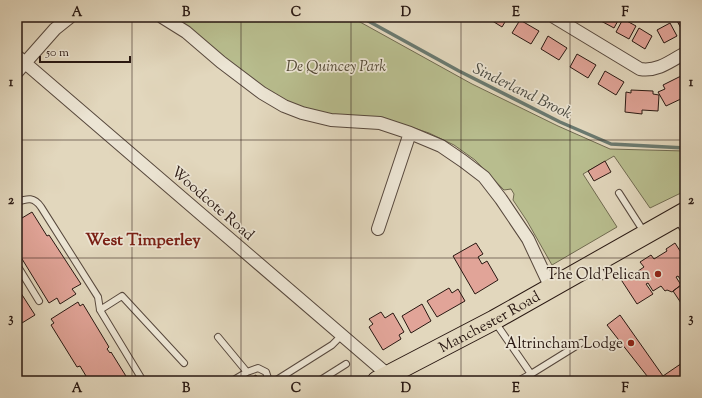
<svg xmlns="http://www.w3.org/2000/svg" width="702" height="398" viewBox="0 0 702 398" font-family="'Sorts Mill Goudy',serif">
<rect width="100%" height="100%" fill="#e2d7bd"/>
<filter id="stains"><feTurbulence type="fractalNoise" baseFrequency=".005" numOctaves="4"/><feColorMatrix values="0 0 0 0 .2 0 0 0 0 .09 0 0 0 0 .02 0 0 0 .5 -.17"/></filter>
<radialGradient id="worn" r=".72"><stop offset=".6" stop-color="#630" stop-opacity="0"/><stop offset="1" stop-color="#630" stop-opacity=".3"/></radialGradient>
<path fill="#b8bd8e" stroke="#706a50" d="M169 17H351L472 84 558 126 610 149 685 151V191L650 208 614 156 583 174 617 227 552 265 527 221 513 200 514 194 511 189 504 190 475 160 454 145 429 133 396 122 327 114 301 109 276 99Z"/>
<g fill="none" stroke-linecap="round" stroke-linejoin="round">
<path stroke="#6a796f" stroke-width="3.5" d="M361 17 459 71 560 122 611 144 685 148"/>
</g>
<path fill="#e1a498" stroke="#291812" d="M486 17H508L502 27Z
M603 17H620L614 28 601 21Z
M680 17H685V31L683 32 676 19Z
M623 19 636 26 629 39 616 32Z
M520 20 539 31 531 44 512 33Z
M670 23 677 36 664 43 657 30Z
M639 28 652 36 645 49 632 41Z
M548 36 567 48 559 60 541 49Z
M577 54 596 65 588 78 570 67Z
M605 71 624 82 616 95 598 84Z
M683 75 685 79V97L666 106 658 92 665 89 663 85Z
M631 90 653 91V94L659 95 658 111 642 110V114L625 112 626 92 631 93Z
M605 161 611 172 594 181 588 171Z
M32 212 47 236 49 235 81 284 72 289 76 294 60 304 57 298 49 303 19 254 21 253 17 246V221Z
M476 243 483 254 478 257 482 264 487 261 498 280 475 294 453 256Z
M675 243 682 254H685V271L684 272 683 277 680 279 678 276 676 277 681 285 672 292 667 290 665 291 661 286 653 291 648 283 646 284 653 294 637 304 620 278 628 273 631 276 644 267 640 262 651 255 654 259 667 251 666 249Z
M681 285 684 288H685V309L673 291Z
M17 287 35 315 17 326Z
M449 288 452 293 458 289 465 301 437 317 427 301Z
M78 302 80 306 83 304 109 347 107 349 110 353 111 352 129 381H89L80 366 77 367 51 325 54 323 51 319Z
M422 304 431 321 411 333 402 316Z
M381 312 385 318 393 313 404 332 399 335 401 339 383 350 369 327 373 324 369 319Z
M620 315 663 376 685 361V379L682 381H651L607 325Z
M256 375 259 381H245Z"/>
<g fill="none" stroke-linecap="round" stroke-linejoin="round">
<defs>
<path id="service" d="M619 193 644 232
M17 202C28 198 34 197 41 207L98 297 100 310 143 381
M677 219 684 230
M596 264 603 276
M17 265 39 301
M100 310 122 296 184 363
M495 322 531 374 581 343
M218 337 247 372 258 368 266 372 269 381
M232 381 247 372
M275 381 332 345 342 335
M319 381 346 364
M518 381 531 374"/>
<path id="minor" d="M162 17 186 32 221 62 262 93 284 106 302 113 331 120 380 123 410 133 441 146 463 161 484 177 501 199 528 239 551 288
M554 17 640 69C657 72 671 61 685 53
M17 56 387 374
M17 72 55 29 70 17
M378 229 410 133"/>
<g id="trunk">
<path id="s1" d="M377 381 494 320 685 212"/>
</g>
</defs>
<use href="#service" stroke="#57483d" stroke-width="8"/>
<use href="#minor" stroke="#57483d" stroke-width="14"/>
<use href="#trunk" stroke="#291812" stroke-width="21"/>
<use href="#service" stroke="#ece5d4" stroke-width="6"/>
<use href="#minor" stroke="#ece5d4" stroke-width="12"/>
<use href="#trunk" stroke="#e2d7bd" stroke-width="19"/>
</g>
<path fill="none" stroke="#291812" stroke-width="1" stroke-opacity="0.55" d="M132 17V381M241 17V381M351 17V381M461 17V381M570 17V381M17 140H685M17 258H685"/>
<g fill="#8f2418" stroke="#ece5d4" stroke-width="1.5">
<circle cx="658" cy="274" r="4"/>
<circle cx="631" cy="343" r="4"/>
</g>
<g text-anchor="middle" stroke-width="3.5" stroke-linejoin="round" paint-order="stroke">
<g font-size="15" font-style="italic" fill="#544a37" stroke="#ece5d4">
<text x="336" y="71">De Quincey Park</text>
</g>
<g font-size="15" fill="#291812" stroke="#ece5d4">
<text transform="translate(213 203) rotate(41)" y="5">Woodcote Road</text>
<text dy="5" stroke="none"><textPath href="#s1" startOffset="127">Manchester Road</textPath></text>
</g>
<g font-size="15" fill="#291812" stroke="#ece5d4" text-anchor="end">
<text x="650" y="279">The Old Pelican</text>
<text x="623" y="348">Altrincham Lodge</text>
</g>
<g font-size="16" font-style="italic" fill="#494940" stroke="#ece5d4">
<text transform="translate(523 90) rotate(26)" y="6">Sinderland Brook</text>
</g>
<g font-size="17" font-weight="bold" fill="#7a1f14" stroke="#ece5d4">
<text x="143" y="245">West Timperley</text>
</g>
</g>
<rect width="702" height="398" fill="none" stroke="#e2d7bd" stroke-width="44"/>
<path d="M40 56v6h90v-6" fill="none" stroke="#291812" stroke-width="2"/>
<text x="46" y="56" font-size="12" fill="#291812" stroke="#ece5d4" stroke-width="3" paint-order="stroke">50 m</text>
<rect x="22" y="22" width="658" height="354" fill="none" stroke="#291812" stroke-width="1.5"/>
<g font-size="13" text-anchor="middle" font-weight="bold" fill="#291812">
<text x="77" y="16">A</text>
<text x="186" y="16">B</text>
<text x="296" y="16">C</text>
<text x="406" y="16">D</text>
<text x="516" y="16">E</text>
<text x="625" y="16">F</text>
<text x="11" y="86">1</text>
<text x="691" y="86">1</text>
<text x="11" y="204">2</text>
<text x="691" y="204">2</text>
<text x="11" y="322">3</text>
<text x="691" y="322">3</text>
<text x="77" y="392">A</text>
<text x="186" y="392">B</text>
<text x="296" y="392">C</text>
<text x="406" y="392">D</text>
<text x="516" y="392">E</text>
<text x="625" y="392">F</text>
</g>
<rect width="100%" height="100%" filter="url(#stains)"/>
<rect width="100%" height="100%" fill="url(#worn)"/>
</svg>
